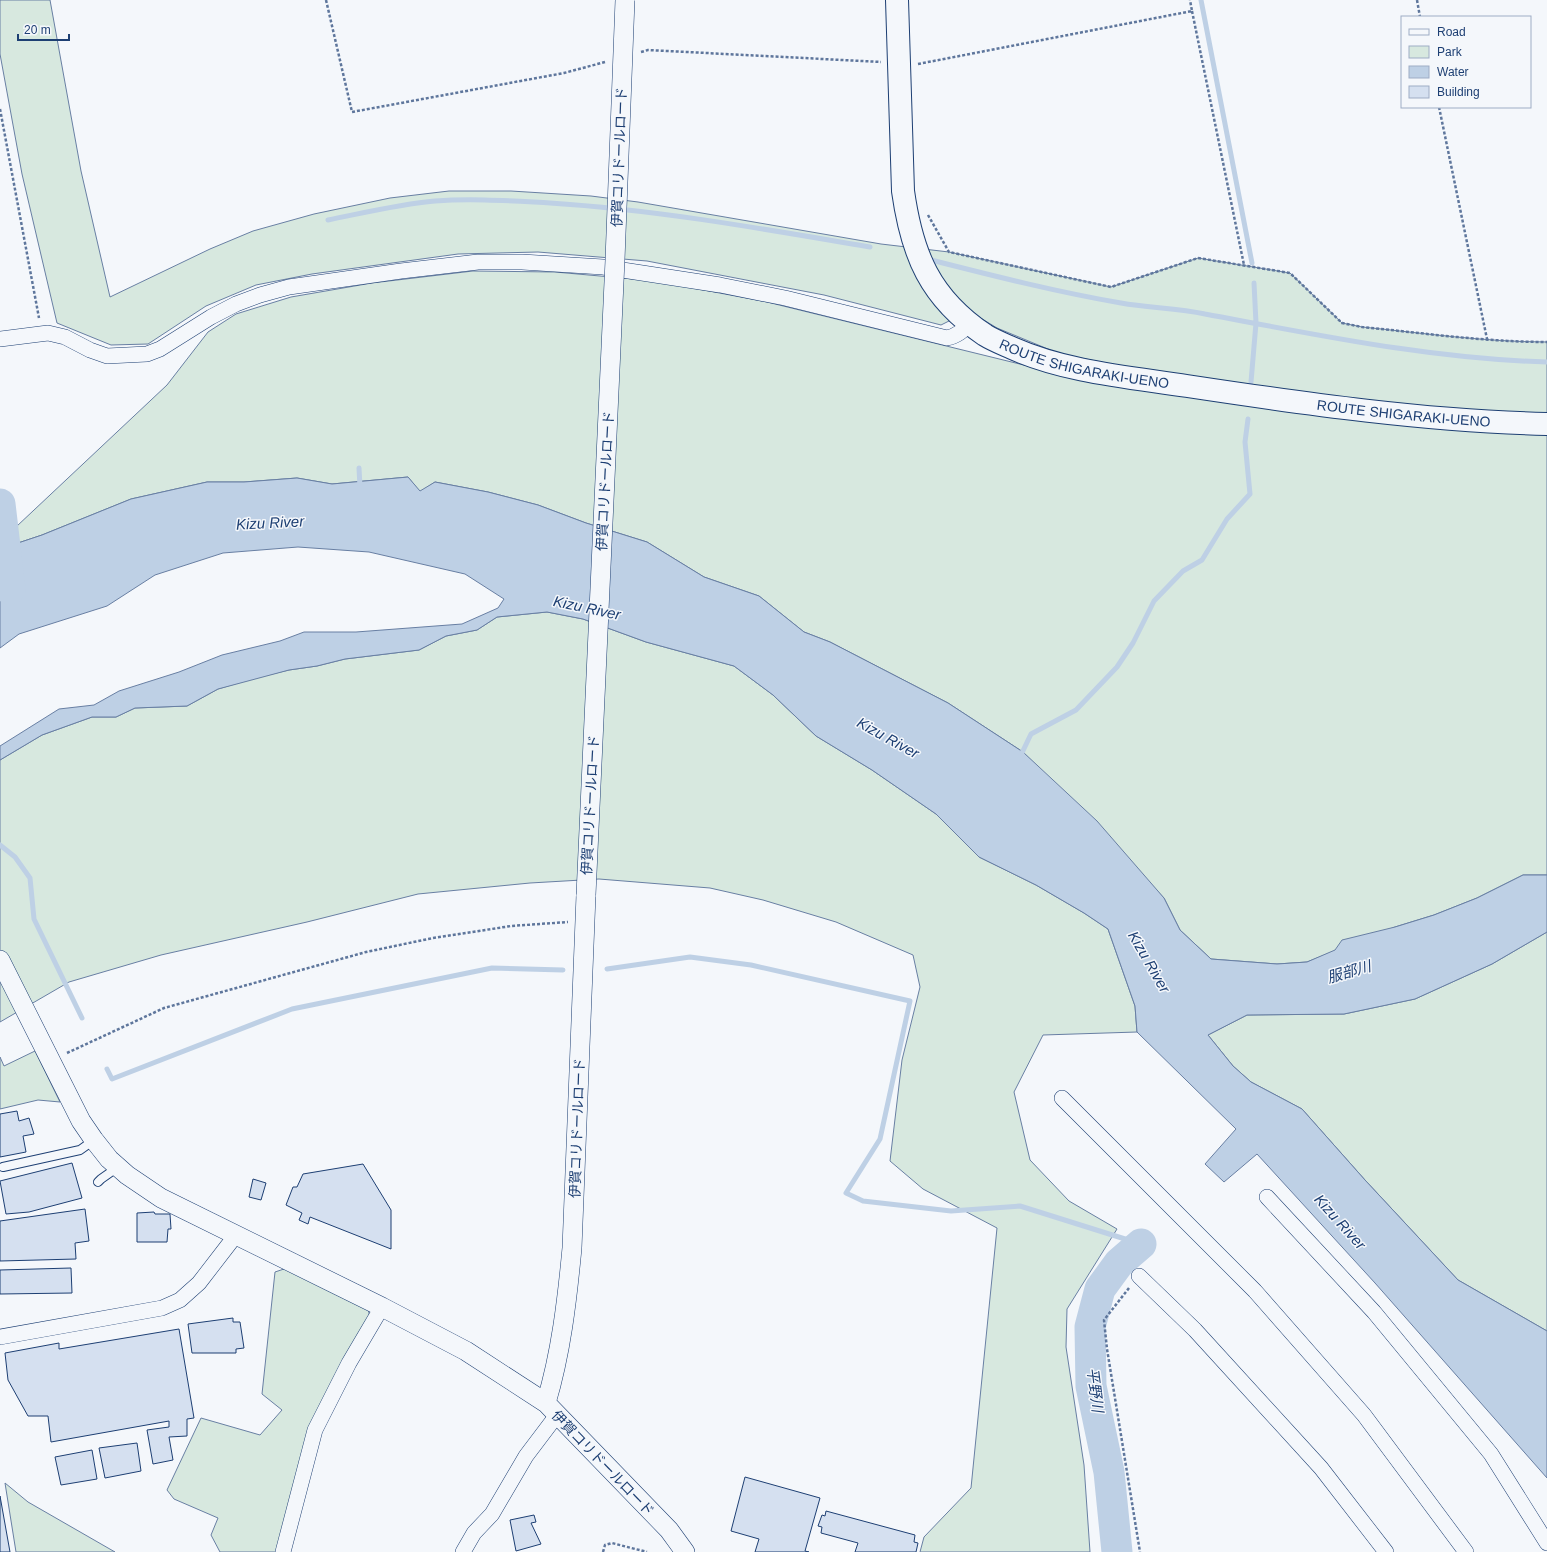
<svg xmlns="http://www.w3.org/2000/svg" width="1547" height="1552" viewBox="0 0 1547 1552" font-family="Helvetica,'Noto Sans JP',sans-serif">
<rect width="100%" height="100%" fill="#f4f7fb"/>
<path fill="#d7e8df" stroke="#687fa3" d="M0 0H50L81 171 110 297 210 249 253 231 314 214 390 198 449 191H511L591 196 638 202 881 244 949 252 1111 287 1198 258 1290 273 1342 323 1362 327C1423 333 1485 342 1547 342V415L1458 412 1172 376 1060 354 997 328 969 311 941 325 824 295 647 261 538 252 458 254 312 274 256 285 206 306 148 344 111 345 57 323 22 174 0 54Z
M473 271 555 272 656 281 767 302 1036 368 1547 431V875H1523L1477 898 1434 915 1395 927 1307 962 1277 964 1211 959 1180 930 1164 898 1023 752 948 703 830 642 804 632 759 596 704 577 647 542 586 523 538 505 488 492 435 482 420 492 408 477 332 484 297 478 244 482H207L131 499 42 535 0 549V542L167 385 208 332 236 314 291 297 372 283Z
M547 612 583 619 646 642 734 666 773 695 816 736 872 770 936 814 979 857 1036 885 1084 913 1108 929 1135 1006 1137 1032 1043 1035 1014 1092 1030 1160 1069 1201 1117 1229 1067 1309 1066 1347 1084 1465 1090 1552H920L924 1537 971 1488 997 1228 923 1189 890 1161 902 1060 920 987 913 955 836 922 763 900 710 888 599 879 530 883 418 894 307 922 161 955 69 982 0 1022V760L42 735 92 717H116L135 708 187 706 218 689 255 678 289 670 317 666 345 659 419 650 446 636 477 630 497 617Z
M1547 932V1331L1458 1280 1365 1180 1302 1109 1251 1082 1233 1066 1208 1035 1247 1015 1344 1014 1415 999 1492 964Z
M35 1051 60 1102 38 1100 0 1109V1057L4 1066Z
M287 1268 368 1307 370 1319 345 1360 279 1552H220L211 1535 218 1518 174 1499 167 1490 201 1418 260 1435 282 1410 262 1394 275 1272Z
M5 1483 28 1502 115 1552H16Z"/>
<path fill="#bed0e5" stroke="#687fa3" d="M408 477 420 491 435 482 488 492 538 505 586 523 647 542 704 577 759 596 804 632 830 642 948 703 1023 752 1097 821 1164 898 1180 930 1211 959 1277 964 1307 962 1335 950 1342 940 1395 927 1434 915 1477 898 1523 875H1547V932L1492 964 1415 999 1344 1014 1247 1015 1208 1035 1233 1066 1251 1082 1302 1109 1365 1180 1458 1280 1547 1331V1478L1375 1283 1257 1154 1224 1182 1205 1164 1236 1129 1137 1032 1135 1006 1108 929 1084 913 1036 885 979 857 936 814 872 770 816 736 773 695 734 666 646 642 583 619 547 612 497 617 477 630 446 636 419 650 345 659 317 666 289 670 218 689 187 706 135 708 116 717H92L42 735 0 760V746L59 709 94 705 119 691 179 672 222 655 280 641 304 632H356L462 624 498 608 504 599 465 574 369 552 298 547 223 553 155 575 107 606 19 634 0 648V549L42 535 131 499 207 482H244L297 478 332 484Z"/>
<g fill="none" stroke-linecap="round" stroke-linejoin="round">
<path stroke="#bed0e5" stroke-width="5" d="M1201 0 1252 263
M328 220C363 213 400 204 435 201 474 198 512 201 550 203 658 210 764 229 870 247
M931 260C994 276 1057 292 1121 303 1149 308 1177 308 1205 314 1318 335 1432 359 1547 362
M1251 382 1256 323 1254 283
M359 468 360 487
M1020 757 1031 734 1076 710 1117 667 1133 643 1154 601 1183 571 1202 560 1227 519 1250 494 1245 442 1248 419
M0 845 15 857 30 878 34 919 82 1018
M607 969 690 957 751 965 910 1001 880 1139 846 1193 863 1201 951 1211 1020 1206 1141 1244
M107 1069 112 1079 292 1009 492 968 563 970"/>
<path stroke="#bed0e5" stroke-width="31" d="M0 504 10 589
M1117 1552 1109 1472 1091 1386 1090 1327 1100 1289 1119 1263 1141 1244"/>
</g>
<path fill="#d5e0f0" stroke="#1d3f73" d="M17 1111 19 1121 29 1118 34 1134 23 1136 26 1152 0 1157V1114Z
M72 1163 82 1198 29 1212 6 1214 0 1181Z
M363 1164 391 1210V1249L310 1217 308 1224 299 1220 302 1213 286 1205 293 1187H297L303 1174Z
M253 1179 266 1183 261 1200 249 1197Z
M85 1209 89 1241 75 1243 76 1259 0 1261V1221Z
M154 1212 155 1214H170L171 1229H168L167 1242H137V1213Z
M71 1268 72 1293 0 1294V1270Z
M233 1318V1322H240L244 1348 236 1349V1353H192L188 1324Z
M179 1329 194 1418 187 1419V1436L169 1437 173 1460 153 1464 147 1430 169 1427V1421L51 1442 48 1416H28L8 1380 5 1353 59 1343V1349Z
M137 1443 141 1471 105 1478 99 1448Z
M92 1450 97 1479 61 1485 55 1457Z
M745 1477 820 1498 805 1551 809 1552H755L759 1539 731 1531Z
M0 1496 10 1552H0Z
M826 1511 915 1535 914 1542 918 1543 916 1552H855L858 1543 821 1533 822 1527 818 1526 822 1515 825 1516Z
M534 1515 536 1522 531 1523 541 1544 516 1551 510 1520Z"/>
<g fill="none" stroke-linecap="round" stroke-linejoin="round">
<defs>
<path id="service" d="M3 1167 80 1150 94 1140
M98 1182 101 1179 118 1167"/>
<path id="minor" d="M0 339 48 333 65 337 90 350 107 356 147 354 160 349 211 317 236 304 260 295 289 287 401 271 478 262H522L603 267 720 285 785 298 947 338C957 336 963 331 970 323
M1062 1098 1255 1291 1364 1415 1466 1552
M1267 1197 1374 1312 1491 1454 1547 1543
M1139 1276 1195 1330 1321 1468 1386 1552
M0 1337 162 1308 180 1300 199 1283 236 1235
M283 1552 315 1430 349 1363 382 1307
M463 1552 474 1533 492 1514 526 1456 557 1415"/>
<path id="tertiary" d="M0 960 81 1121 94 1140 109 1159 127 1175 161 1198 382 1307 466 1351 546 1403 669 1530 685 1552
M546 1403C561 1353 567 1301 572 1248L586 895"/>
<g id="secondary">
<path id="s1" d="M897 0 903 191C912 255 930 298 985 335 993 340 1003 344 1012 348 1066 372 1128 377 1187 386 1306 404 1426 421 1547 424"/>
</g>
</defs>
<use href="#service" stroke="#1d3f73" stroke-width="10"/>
<use href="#minor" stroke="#1d3f73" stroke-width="16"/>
<use href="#tertiary" stroke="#1d3f73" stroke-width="20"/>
<use href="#secondary" stroke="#1d3f73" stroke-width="24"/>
<path stroke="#5e769c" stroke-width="2.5" stroke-dasharray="3 2" stroke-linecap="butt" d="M326 0 352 112 564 73 605 62
M1417 0 1420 17
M1192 11 1244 265
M641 52 648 50 881 62
M918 64 1192 11 1190 0
M1439 107 1487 339
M0 109 39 318
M928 215 949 252 1111 287 1198 258 1290 273 1342 323 1362 327C1423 333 1485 342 1547 342
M67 1053 164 1008 366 952 433 938 511 926 568 922
M1129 1288 1104 1320 1107 1349 1140 1552
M603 1552 605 1545 612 1543 647 1552"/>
<use href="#service" stroke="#f4f7fb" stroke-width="8"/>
<use href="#minor" stroke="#f4f7fb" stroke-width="15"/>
<use href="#tertiary" stroke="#f4f7fb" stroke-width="19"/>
<use href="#secondary" stroke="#f4f7fb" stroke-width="22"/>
<defs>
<path id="tertiary-bridge" d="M586 895 615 260 625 0"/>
</defs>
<use href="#tertiary-bridge" stroke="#1d3f73" stroke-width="20" stroke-linecap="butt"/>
<use href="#tertiary-bridge" stroke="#f4f7fb" stroke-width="19"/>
</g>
<g text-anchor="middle" stroke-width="3" stroke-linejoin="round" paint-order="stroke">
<g font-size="14" fill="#1d3f73" stroke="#f4f7fb">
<text transform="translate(619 157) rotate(-88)" y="5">伊賀コリドールロード</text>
<text dy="5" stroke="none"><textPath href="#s1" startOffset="467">ROUTE SHIGARAKI-UENO</textPath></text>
<text dy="5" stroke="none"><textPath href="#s1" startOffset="791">ROUTE SHIGARAKI-UENO</textPath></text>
<text transform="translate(605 481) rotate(-87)" y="5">伊賀コリドールロード</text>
<text transform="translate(590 805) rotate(-87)" y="5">伊賀コリドールロード</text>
<text transform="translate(577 1128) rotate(-88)" y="5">伊賀コリドールロード</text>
<text transform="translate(603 1463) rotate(46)" y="5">伊賀コリドールロード</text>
</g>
<g font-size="15" font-style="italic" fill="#1d3f73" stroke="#f4f7fb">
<text transform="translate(270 523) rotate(-3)" y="5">Kizu River</text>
<text transform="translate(587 608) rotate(12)" y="5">Kizu River</text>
<text transform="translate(888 738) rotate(29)" y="5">Kizu River</text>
<text transform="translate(1149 962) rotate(60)" y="5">Kizu River</text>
<text transform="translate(1349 972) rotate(-16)" y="5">服部川</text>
<text transform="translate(1340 1222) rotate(48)" y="5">Kizu River</text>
<text transform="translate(1095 1390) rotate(83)" y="5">平野川</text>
</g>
</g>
<rect x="1401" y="16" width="130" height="92" fill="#f4f7fb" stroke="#9eadc5"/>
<rect x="1409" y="29" width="20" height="6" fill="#f4f7fb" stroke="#9eadc5"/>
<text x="1437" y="36" font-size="12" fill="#1d3f73">Road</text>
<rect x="1409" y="46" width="20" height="12" fill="#d7e8df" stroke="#9eadc5"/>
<text x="1437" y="56" font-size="12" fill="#1d3f73">Park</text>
<rect x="1409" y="66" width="20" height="12" fill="#bed0e5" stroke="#9eadc5"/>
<text x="1437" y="76" font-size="12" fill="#1d3f73">Water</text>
<rect x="1409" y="86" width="20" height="12" fill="#d5e0f0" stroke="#9eadc5"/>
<text x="1437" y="96" font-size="12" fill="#1d3f73">Building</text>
<path d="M18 34v6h51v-6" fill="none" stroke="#1d3f73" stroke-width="2"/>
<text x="24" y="34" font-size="12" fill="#1d3f73" stroke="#f4f7fb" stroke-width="3" paint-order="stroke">20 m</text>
</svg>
